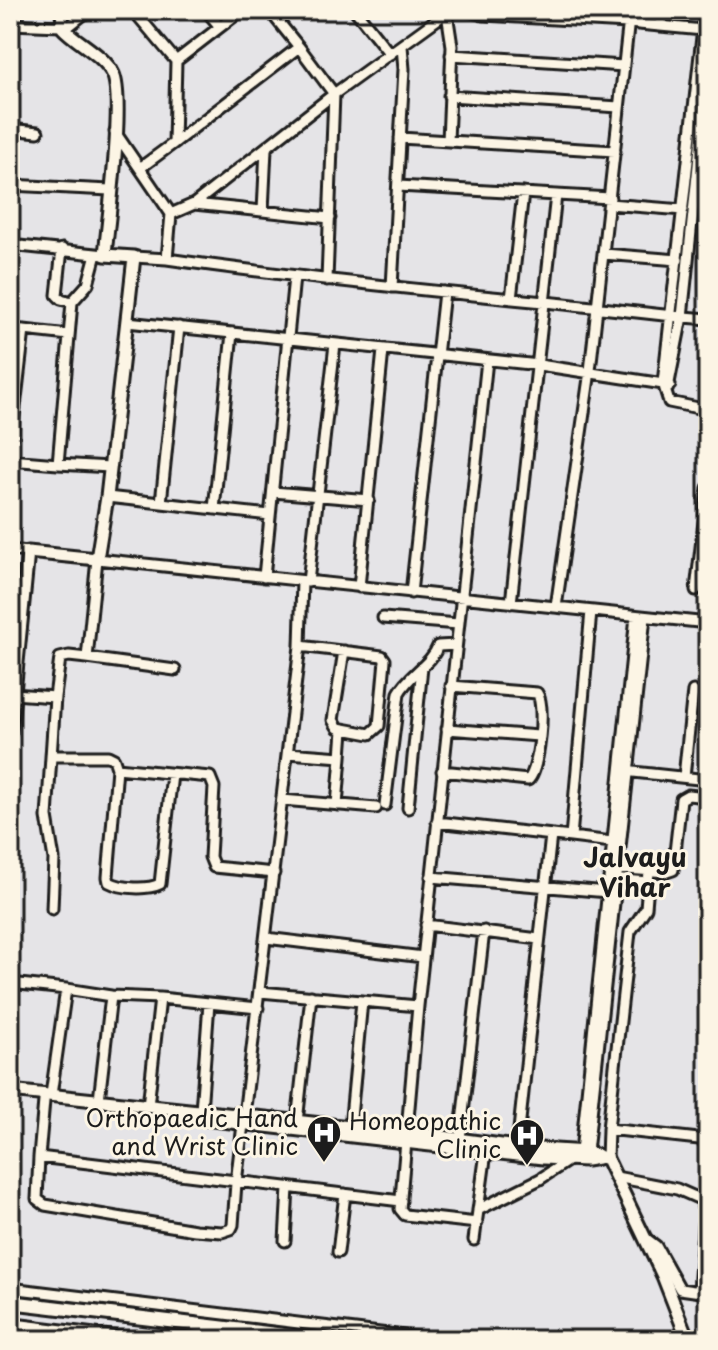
<svg xmlns="http://www.w3.org/2000/svg" width="718" height="1350" viewBox="0 0 718 1350" font-family="'Playpen Sans',sans-serif">
<rect width="100%" height="100%" fill="#e5e4e7"/>
<filter id="ink" filterUnits="userSpaceOnUse"><feTurbulence type="fractalNoise" baseFrequency=".0125" numOctaves="2"/><feDisplacementMap in="SourceGraphic" scale="16" xChannelSelector="R" yChannelSelector="G"/><feConvolveMatrix kernelMatrix="1 2 1 2 8 2 1 2 1" color-interpolation-filters="sRGB"/></filter>
<g filter="url(#ink)">
<g fill="none" stroke-linecap="round" stroke-linejoin="round">
<defs>
<path id="minor" d="M133 10 176 61
M206 10 220 27
M355 10 390 54
M466 10 483 15 628 23 703 30
M705 10 663 383 669 402 708 410
M447 13 452 46 448 141
M10 24 61 26
M661 25 662 10
M64 30 89 10
M299 47 334 94 327 280
M451 55 624 66
M449 96 619 107
M10 129 38 132
M115 132 171 214 167 259 134 257
M400 138 615 151
M174 143 299 47 269 10
M140 168 174 143 176 61 242 10
M10 185 110 190
M398 186 610 198
M194 204 330 218
M609 204 683 210
M263 211 266 149
M171 214 194 204 334 94 439 18 433 10
M10 245 105 255
M604 254 678 260
M167 259C292 277 418 290 544 302 599 307 653 315 708 319
M392 287 404 69 402 46
M511 299 523 193
M72 302 88 284 96 254
M127 322 539 365 670 385
M10 329 24 330 10 451
M24 330 69 335
M668 388 682 317 708 71
M10 460 58 464 72 302 61 299 57 295 62 249
M58 464 110 467
M273 492 369 500
M107 497 270 515
M161 503 179 327
M214 509 232 333
M10 550 28 552
M264 577 294 277
M308 582 335 344
M359 587 383 350
M696 590 708 488
M411 593 444 292
M511 603 556 195
M556 607 590 371 630 10
M591 611 571 837 612 842
M383 618 458 624
M300 646 382 656 385 660 379 726 370 734 338 728 333 720 344 651
M87 658 175 670
M13 694 55 697 60 658 69 656 87 658 97 559 708 623
M447 729 539 736
M288 753 341 757 343 730
M53 756H108L114 759 117 768 108 877 109 882C122 889 147 890 160 884L172 774
M117 768 210 777 214 787 210 857 214 867 274 873
M442 771 528 780C539 771 546 705 537 693L451 686
M624 771 708 780
M684 777 693 691
M282 800 376 808
M337 805 341 757
M385 805 399 693C410 673 431 665 438 646L456 645
M408 808 422 667
M437 822 571 837
M613 868 667 872 673 870 681 799 688 795 708 797
M431 877 608 892
M612 879 648 882
M52 909 54 859 47 817 55 697
M426 925 539 939
M266 938 423 957
M10 983 66 989
M260 992 418 1006
M51 1095 66 989 111 996
M99 1100 111 996 160 998
M44 1101 39 1157 401 1201
M148 1106 160 998 258 1008
M201 1111 209 1003
M297 1122 311 996
M350 1128 362 1001
M608 1129 708 1140
M460 1139 484 931
M517 1148 551 835
M581 1152 636 616
M587 1152 645 617
M39 1157 37 1199 45 1205 195 1230 222 1232 231 1229 233 1225 236 1183 300 646 302 581
M607 1159 608 1129 630 932 646 908 649 871
M616 1177 677 1189 702 1200 704 1213 699 1292
M478 1210 540 1179 569 1160
M477 1223 405 1215 400 1209 418 1006 487 360
M644 1237 656 1246 680 1289 708 1293
M474 1240 486 1152
M285 1241 288 1188
M338 1252 345 1194
M10 1288 438 1340"/>
<path id="tertiary" d="M10 733 28 552 97 559 107 497 134 257 105 255C108 221 125 99 113 74 104 55 77 43 63 28L62 10
M10 1091 435 1136 524 1148 587 1152 607 1159 663 1276 688 1340
M178 1116 543 1158 586 1160 598 1158"/>
<path id="secondary" d="M10 1302 326 1340
M10 1325 131 1340"/>
</defs>
<use href="#minor" stroke="#1c1c1c" stroke-width="15"/>
<use href="#tertiary" stroke="#1c1c1c" stroke-width="17"/>
<use href="#secondary" stroke="#1c1c1c" stroke-width="18"/>
<use href="#minor" stroke="#fcf5e5" stroke-width="9"/>
<use href="#tertiary" stroke="#fcf5e5" stroke-width="11"/>
<use href="#secondary" stroke="#fcf5e5" stroke-width="12"/>
</g>
</g>
<defs>
<symbol id="hospital-pin" viewBox="-11 -11 22 30"><path d="M0 17L-7.5 6A9.5 9.5 0 1 1 7.5 6Z" fill="#1c1c1c" stroke="#fcf5e5"/><path d="M-5-5h3v3.5h4V-5h3V5h-3V1.5h-4V5h-3Z" fill="#fff"/></symbol>
</defs>
<g fill-rule="evenodd">
<use href="#hospital-pin" x="304" y="1113" width="40" height="54"/>
<use href="#hospital-pin" x="507" y="1116" width="40" height="54"/>
</g>
<g text-anchor="middle" stroke-width="6" stroke-linejoin="round" paint-order="stroke">
<g font-size="24" fill="#1c1c1c" stroke="#fcf5e5" text-anchor="end">
<text x="298" y="1127">Orthopaedic Hand<tspan x="298" dy="28">and Wrist Clinic</tspan></text>
<text x="501" y="1130">Homeopathic<tspan x="501" dy="28">Clinic</tspan></text>
</g>
<g font-size="26" font-weight="bold" fill="#1c1c1c" stroke="#fcf5e5">
<text x="635" y="867">Jalvayu<tspan x="635" dy="30">Vihar</tspan></text>
</g>
</g>
<rect width="718" height="1350" fill="none" stroke="#fcf5e5" stroke-width="40"/>
<rect x="20" y="20" width="678" height="1310" fill="none" stroke="#1c1c1c" stroke-width="3" filter="url(#ink)"/>
</svg>
